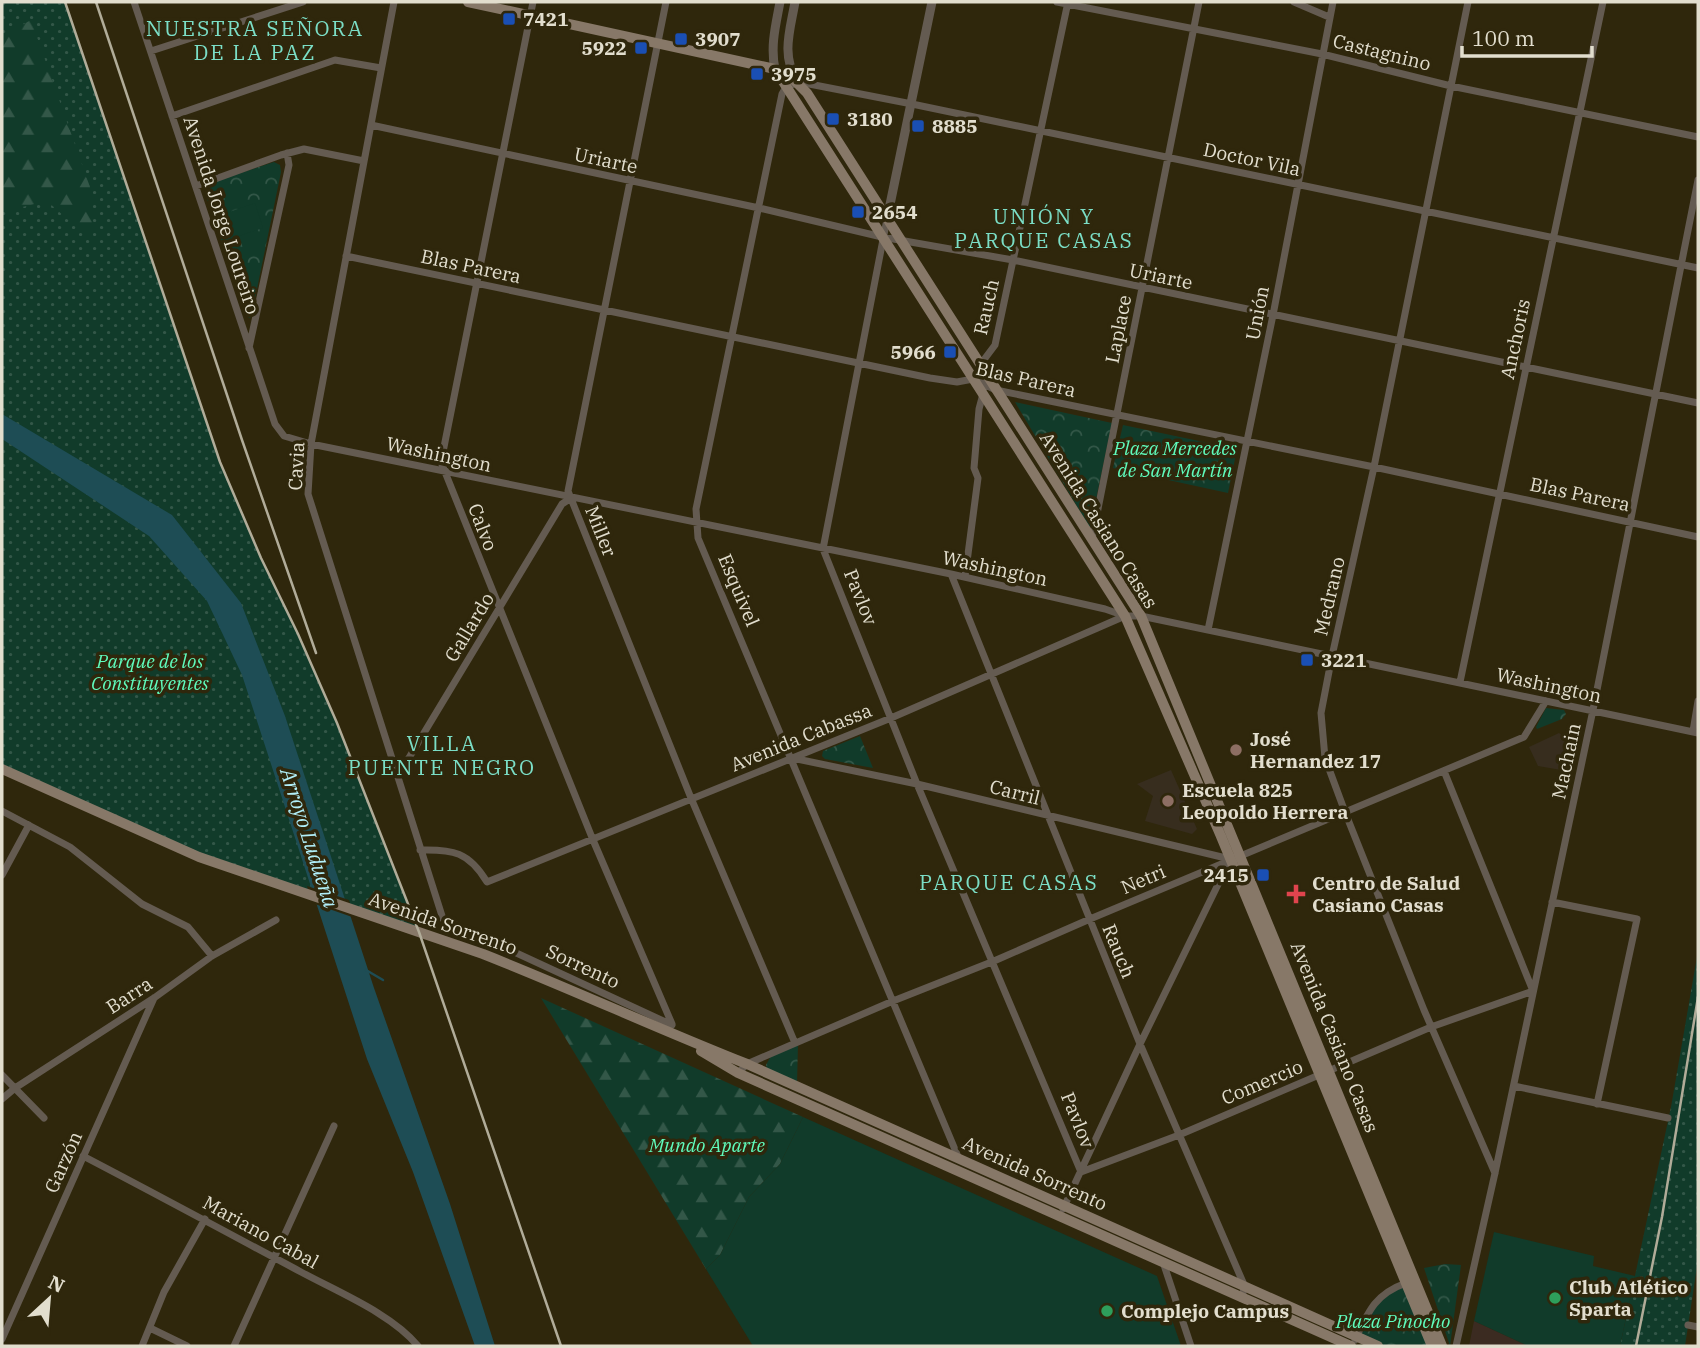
<svg xmlns="http://www.w3.org/2000/svg" width="1700" height="1348" viewBox="0 0 1700 1348" font-family="'IBM Plex Serif',serif">
<defs>
<pattern id="grass-dots" width="8" height="8" patternUnits="userSpaceOnUse" patternTransform="scale(1.75)"><rect width="8" height="8" fill="#113b2a"/><path d="M2 2h.1M6 6h.1" fill="none" stroke="#335748" stroke-width="1.8" stroke-linecap="round"/></pattern>
<pattern id="forest-firs" width="22" height="20" patternUnits="userSpaceOnUse" patternTransform="scale(1.75)"><rect width="22" height="20" fill="#113b2a"/><path d="M5 1l3.5 6h-7zM16 11l3.5 6h-7z" fill="#335748"/></pattern>
<pattern id="park-crowns" width="20" height="18" patternUnits="userSpaceOnUse" patternTransform="scale(1.75)"><rect width="20" height="18" fill="#113b2a"/><path d="M2 6a3 3 0 1 1 6 0M12 15a3 3 0 1 1 6 0" fill="none" stroke="#335748"/></pattern>
</defs>
<rect width="100%" height="100%" fill="#2f270c"/>
<path fill="#3b2b21" d="M1474 1321 1528 1346H1469Z"/>
<path fill="#372d1e" d="M1559 733 1567 739 1561 770 1538 766 1529 747Z
M1171 770 1197 829 1192 834 1145 821 1153 796 1137 784Z"/>
<path fill="url(#grass-dots)" d="M2 2H65L220 462 261 558 298 634 337 723 419 932 199 857 2 769Z
M1698 951V1260L1685 1346H1620L1671 1107Z"/>
<path fill="url(#forest-firs)" d="M31 20 90 187 93 242 47 201 2 212V36Z
M541 998 803 1117 780 1164 749 1197 720 1255 706 1269Z"/>
<path fill="url(#park-crowns)" d="M274 162 280 165 281 172 252 313 250 318 248 317 206 196 213 182Z
M1015 402 1112 423 1090 528Z
M1123 425 1237 449 1228 493 1113 468Z
M1546 708 1564 710 1566 714 1562 719 1537 729 1536 727Z
M860 736 873 768 825 759 822 756 823 751Z
M798 1044 797 1084 767 1069 766 1065 771 1056Z
M1445 1264 1461 1265 1450 1346 1424 1268Z
M1406 1283 1432 1346H1378L1357 1337 1378 1299Z"/>
<path fill="#113b2a" d="M255 203 263 228 227 240 218 216Z
M1147 443 1181 450 1177 470 1143 463Z
M803 1117 1157 1276 1181 1346H753L706 1269 720 1255 749 1197 780 1164Z
M1494 1232 1594 1256 1593 1266 1635 1276 1620 1346H1528L1474 1321Z"/>
<path fill="#1e4d55" d="M2 414 172 515 241 603 285 716 374 988 450 1204 495 1346H475L413 1172 367 1059 242 675 207 601 149 536 2 439Z"/>
<path fill="#2f270c" d="M307 886 349 900 355 918 312 903Z"/>
<g fill="none" stroke-linecap="round" stroke-linejoin="round">
<path stroke="#1e4d55" stroke-width="2.5" d="M366 970 383 980"/>
<path stroke="#645b51" stroke-width="7" d="M134 2 275 424 284 436 311 444 951 574 1105 609 1125 616H1141L1698 733
M394 2 311 444 308 494 443 919 672 1025
M533 2 441 462 593 840 672 1024
M666 2 568 491 691 798 795 1043
M1057 2 1322 54 1451 86 1698 137
M1294 2 1329 17
M1468 2 1374 467 1332 656 1321 713 1325 758 1345 812 1424 1010 1495 1173
M151 51 303 2
M172 116 335 60 381 68
M371 125 759 208 882 237 1013 260 1698 403
M196 186 281 155 304 149 364 161
M887 219 823 549 917 784 1081 1172
M346 256 930 378 957 382 973 379 996 390 1374 467 1698 537
M249 348 289 165 287 153
M1092 539 1199 2
M951 574 1140 1044 1245 1287 1241 1298
M965 577 978 478 974 468 979 409 983 394 980 365 995 345 1068 2
M1208 630 1273 315 1333 2
M1460 682 1603 2
M1693 731 1698 701
M792 758 917 784 1230 859
M398 776 562 504 571 498
M2 811 70 847 142 904 188 927 212 956
M420 850C453 849 469 852 487 882L891 718 1125 616
M2 875 29 825
M1552 902 1637 919 1597 1104
M738 1073 747 1064 893 1001 994 961 1090 919 1524 737 1546 701
M2 1075 44 1118
M1514 1086 1668 1118
M2 1099 15 1088 154 998 212 956 276 920
M83 1156C156 1194 228 1233 301 1272 338 1292 392 1314 418 1346
M959 1159 698 538 696 509 782 94 786 87 799 82 912 104 1698 268
M1081 1172 1179 1135 1431 1027 1533 991 1444 771
M1063 1209 1140 1044 1230 860
M1163 1262 1191 1346
M1688 1325 1698 1327
M150 1328 187 1346
M2 1339 154 998
M1355 1340C1368 1312 1375 1294 1406 1283
M142 1346 164 1292 205 1219
M234 1346 334 1126
M1456 1346 1495 1173 1593 710 1698 180"/>
<path stroke="#645b51" stroke-width="9" d="M795 2C790 31 781 55 797 81
M775 69C770 46 776 24 780 2
M887 219 932 2"/>
<path stroke="#877868" stroke-width="10" d="M468 2 775 69 789 75 807 93 1141 616 1442 1346
M775 69 1125 616 1220 834 1432 1346
M2 769 199 857 483 954C572 989 658 1029 747 1064L1378 1346
M701 1051 738 1073 1351 1346"/>
<path stroke="#b1ac99" stroke-width="2.5" d="M65 2 220 462 261 558 298 634 337 723 419 932 561 1346
M96 2 242 440 316 653
M1636 1346 1662 1217 1698 997"/>
</g>
<g fill="#1a4fb4" stroke="#2f270c" stroke-width="2.5">
<rect x="502" y="12" width="14" height="14" rx="3.5"/>
<rect x="674" y="32" width="14" height="14" rx="3.5"/>
<rect x="634" y="41" width="14" height="14" rx="3.5"/>
<rect x="750" y="67" width="14" height="14" rx="3.5"/>
<rect x="826" y="112" width="14" height="14" rx="3.5"/>
<rect x="911" y="119" width="14" height="14" rx="3.5"/>
<rect x="851" y="205" width="14" height="14" rx="3.5"/>
<rect x="943" y="345" width="14" height="14" rx="3.5"/>
<rect x="1300" y="653" width="14" height="14" rx="3.5"/>
<rect x="1256" y="868" width="14" height="14" rx="3.5"/>
</g>
<g fill="#8d6e63" stroke="#2f270c" stroke-width="2.5">
<circle cx="1236" cy="750" r="7"/>
<circle cx="1168" cy="801" r="7"/>
</g>
<path fill="#e0444e" stroke="#2f270c" stroke-width="2.5" d="M1292.5 883.5h7v7h7v7h-7v7h-7v-7h-7v-7h7z"/>
<g fill="#2e9e5b" stroke="#2f270c" stroke-width="2.5">
<circle cx="1555" cy="1298" r="7"/>
<circle cx="1107" cy="1311" r="7"/>
</g>
<g text-anchor="middle" stroke-width="7" stroke-linejoin="round" paint-order="stroke">
<g font-size="19" font-weight="bold" fill="#e2dece" stroke="#2f270c" text-anchor="start">
<text x="523" y="26">7421</text>
<text x="695" y="46">3907</text>
<text x="627" y="55" text-anchor="end">5922</text>
<text x="771" y="81">3975</text>
<text x="847" y="126">3180</text>
<text x="932" y="133">8885</text>
<text x="872" y="219">2654</text>
<text x="936" y="359" text-anchor="end">5966</text>
<text x="1321" y="667">3221</text>
<text x="1250" y="746">José<tspan x="1250" dy="22">Hernandez 17</tspan></text>
<text x="1182" y="797">Escuela 825<tspan x="1182" dy="22">Leopoldo Herrera</tspan></text>
<text x="1249" y="882" text-anchor="end">2415</text>
<text x="1312" y="890">Centro de Salud<tspan x="1312" dy="22">Casiano Casas</tspan></text>
<text x="1569" y="1294">Club Atlético<tspan x="1569" dy="22">Sparta</tspan></text>
<text x="1121" y="1318">Complejo Campus</text>
</g>
<g font-size="19" fill="#e2dece" stroke="#2f270c">
<text transform="translate(1382 52) rotate(14)" y="7">Castagnino</text>
<text transform="translate(1252 159) rotate(12)" y="7">Doctor Vila</text>
<text transform="translate(606 160) rotate(12)" y="7">Uriarte</text>
<text transform="translate(222 215) rotate(72)" y="7">Avenida Jorge Loureiro</text>
<text transform="translate(471 266) rotate(12)" y="7">Blas Parera</text>
<text transform="translate(1161 276) rotate(12)" y="7">Uriarte</text>
<text transform="translate(986 307) rotate(-77)" y="7">Rauch</text>
<text transform="translate(1257 313) rotate(-79)" y="7">Unión</text>
<text transform="translate(1118 329) rotate(-79)" y="7">Laplace</text>
<text transform="translate(1515 339) rotate(-78)" y="7">Anchoris</text>
<text transform="translate(1026 379) rotate(13)" y="7">Blas Parera</text>
<text transform="translate(439 454) rotate(12)" y="7">Washington</text>
<text transform="translate(296 466) rotate(-87)" y="7">Cavia</text>
<text transform="translate(1580 494) rotate(12)" y="7">Blas Parera</text>
<text transform="translate(1099 520) rotate(58)" y="7">Avenida Casiano Casas</text>
<text transform="translate(483 527) rotate(69)" y="7">Calvo</text>
<text transform="translate(601 531) rotate(68)" y="7">Miller</text>
<text transform="translate(995 568) rotate(12)" y="7">Washington</text>
<text transform="translate(739 590) rotate(67)" y="7">Esquivel</text>
<text transform="translate(1329 596) rotate(-77)" y="7">Medrano</text>
<text transform="translate(861 597) rotate(68)" y="7">Pavlov</text>
<text transform="translate(469 627) rotate(-59)" y="7">Gallardo</text>
<text transform="translate(1549 685) rotate(12)" y="7">Washington</text>
<text transform="translate(801 737) rotate(-22)" y="7">Avenida Cabassa</text>
<text transform="translate(1566 761) rotate(-78)" y="7">Machain</text>
<text transform="translate(1015 792) rotate(14)" y="7">Carril</text>
<text transform="translate(1143 879) rotate(-23)" y="7">Netri</text>
<text transform="translate(443 923) rotate(19)" y="7">Avenida Sorrento</text>
<text transform="translate(1119 951) rotate(68)" y="7">Rauch</text>
<text transform="translate(583 966) rotate(25)" y="7">Sorrento</text>
<text transform="translate(129 995) rotate(-33)" y="7">Barra</text>
<text transform="translate(1335 1037) rotate(68)" y="7">Avenida Casiano Casas</text>
<text transform="translate(1262 1082) rotate(-23)" y="7">Comercio</text>
<text transform="translate(1078 1120) rotate(68)" y="7">Pavlov</text>
<text transform="translate(63 1162) rotate(-66)" y="7">Garzón</text>
<text transform="translate(1035 1173) rotate(24)" y="7">Avenida Sorrento</text>
<text transform="translate(261 1232) rotate(29)" y="7">Mariano Cabal</text>
</g>
<g font-size="19" font-style="italic" fill="#5ffbbc" stroke="#2f270c">
<text x="1175" y="455">Plaza Mercedes<tspan x="1175" dy="22">de San Martín</tspan></text>
<text x="150" y="668">Parque de los<tspan x="150" dy="22">Constituyentes</tspan></text>
<text x="707" y="1152">Mundo Aparte</text>
<text x="1393" y="1328">Plaza Pinocho</text>
</g>
<g font-size="21" letter-spacing="2" fill="#7bdec6" stroke="#2f270c">
<text x="255" y="36">NUESTRA SEÑORA<tspan x="255" dy="24">DE LA PAZ</tspan></text>
<text x="1044" y="224">UNIÓN Y<tspan x="1044" dy="24">PARQUE CASAS</tspan></text>
<text x="442" y="751">VILLA<tspan x="442" dy="24">PUENTE NEGRO</tspan></text>
<text x="1009" y="890">PARQUE CASAS</text>
</g>
<g font-size="21" font-style="italic" fill="#b1eff9" stroke="#2f270c">
<text transform="translate(309 838) rotate(72)" y="7">Arroyo Ludueña</text>
</g>
</g>
<rect width="1700" height="1348" fill="none" stroke="#e2dece" stroke-width="7"/>
<g transform="translate(49 1299) rotate(26)" stroke="#2f270c" stroke-width="5" paint-order="stroke">
<path d="M0-5L12 26L0 18L-12 26Z" fill="#e2dece"/>
<text y="-10" font-size="19" font-weight="bold" text-anchor="middle" fill="#e2dece">N</text>
</g>
<path d="M1462 46v10h130v-10" fill="none" stroke="#e2dece" stroke-width="3.5"/>
<text x="1472" y="46" font-size="21" fill="#e2dece" stroke="#2f270c" stroke-width="5" paint-order="stroke">100 m</text>
</svg>
